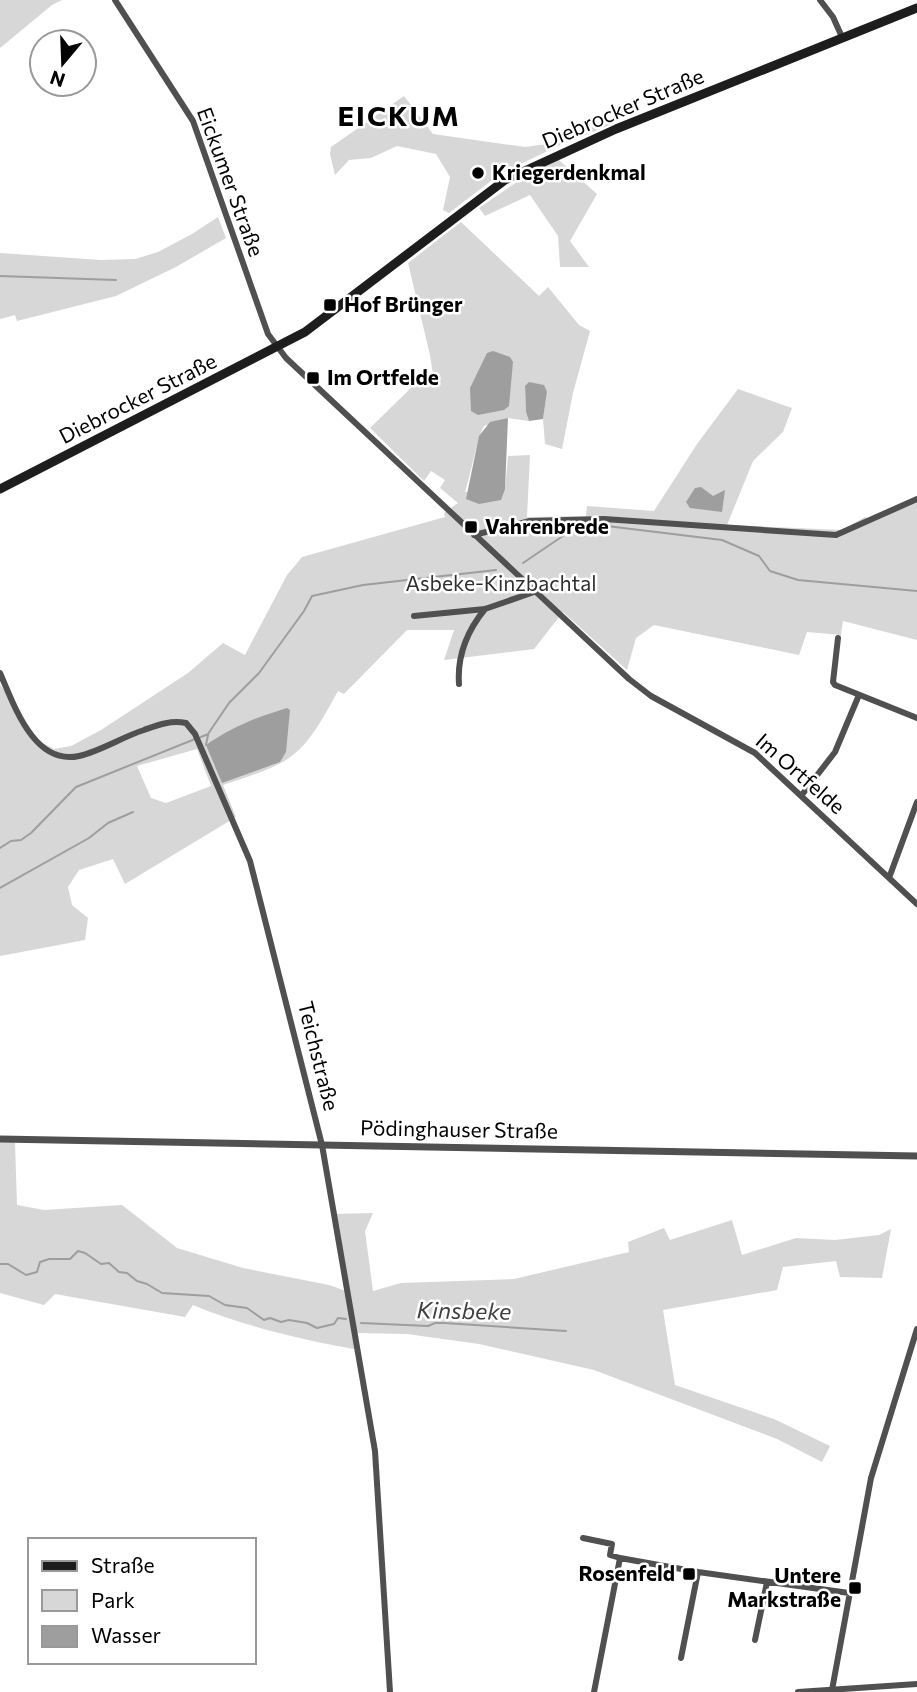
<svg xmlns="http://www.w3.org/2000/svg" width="917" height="1692" viewBox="0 0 917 1692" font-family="Commissioner,sans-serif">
<rect width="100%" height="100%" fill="#fff"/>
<path fill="#d7d7d7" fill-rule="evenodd" d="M0 0H62L52 5 0 48Z
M404 96 433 134 525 147 546 144 608 121 610 125 558 146 500 174 449 213 443 210 450 177 436 154 397 146 371 158 349 160 335 175 330 154 331 147Z
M559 160 597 194 570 241 589 267H560L558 236 530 195 485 216 479 208 524 177Z
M218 217 226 238 176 267 116 296 17 321 15 315 0 319V253L101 260 135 259 158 252 192 234Z
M461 222 539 296 548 287 579 325 590 331 573 393 562 449 545 444 543 419 547 392 525 386 526 412 529 421 508 418 484 426C476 441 471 474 465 492L505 489 508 456 530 455 527 517 586 516 587 506 654 511 697 444 738 389 792 408 783 432 753 461 727 525 842 530 865 517 871 520 917 501V640L843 621 841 635 807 632 799 655 654 625 636 638 627 670 563 612 534 649 444 660 454 630H407L344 694 338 691C325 714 311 743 289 758 270 771 245 777 223 785L236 817 125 884 113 859 79 870 68 887 72 905 88 918 85 940 0 956V684L39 741 54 749 71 746 101 730 188 673 223 643 245 655 287 575 302 557 445 517 444 513 458 503 440 488 445 480 431 471 424 481 370 428 416 383 434 381 430 355 408 263ZM197 749 211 786 166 803 151 798 137 766Z
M0 1136H9L15 1143 17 1205 44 1210 122 1205 177 1248 243 1268 329 1285 346 1291 332 1214 373 1213 365 1231 373 1291 401 1283 514 1279 629 1252 628 1242 664 1228 670 1240 732 1220 742 1255 796 1238 835 1240 879 1235 891 1229 882 1278 840 1277 836 1261 783 1267 777 1290 663 1310 675 1385 774 1419 830 1446 822 1462 777 1439 594 1370 479 1344 407 1334 356 1333 359 1350C303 1340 246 1327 193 1305L185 1317 55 1294 44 1305 0 1293Z"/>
<path fill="#9e9e9e" d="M493 351 510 357 513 362 509 406 504 410 478 415 471 411 470 388 487 353Z
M529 382 544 385 547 392 543 419 529 421 526 412 525 386Z
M508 418 505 489 501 500 479 504 466 499 479 436 490 422Z
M701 487 713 496 725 490 722 512 690 508 686 502 695 488Z
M287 708 290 710 286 752 280 762 222 783 206 745C232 727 257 717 287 708Z"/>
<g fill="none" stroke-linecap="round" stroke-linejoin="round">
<path stroke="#9e9e9e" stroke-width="2" d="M0 276 116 280
M523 563 582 523 722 540 759 556 770 571 798 580 917 591
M201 737 208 734 229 703 259 673 304 611 312 596 363 585 496 570
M206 745 208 735
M0 848 11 841 21 840 31 833 76 787 195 739
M0 888 89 838 108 823 133 812
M0 1264H8L26 1275 37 1272 40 1262 49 1259H70L78 1251 85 1253 101 1264 109 1263 119 1272 127 1273 137 1281 147 1284 162 1293 209 1296 225 1305 247 1308 264 1320 270 1318 281 1322 289 1320 307 1323 317 1328 334 1324 338 1318 346 1319
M361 1323 428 1326 435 1323H444L566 1331"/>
<path stroke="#505050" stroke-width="6" d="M115 0 193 121 268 334 286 358 629 679 651 696 755 753 917 904
M820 0 833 17 842 37
M474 535 530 521 604 519 836 535 917 499
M414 616 485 609 534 592
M838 638 833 682 835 685 917 718
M0 673C14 705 34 766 79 756 101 751 122 737 144 730 158 725 170 720 186 723L195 734 250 861 322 1145 375 1451 390 1692
M459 684C457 656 467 631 485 609
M801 796 835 752 859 695
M889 878 917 802
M583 1538 612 1544 610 1555 620 1558
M755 1640 767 1582
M681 1658 698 1572
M832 1690 871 1478 917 1329
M594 1692 620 1558 698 1572 849 1593
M798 1692 917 1684"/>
<path stroke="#505050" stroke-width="7" d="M0 1139 917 1156"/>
<path stroke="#1d1d1d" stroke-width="9" d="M0 489 305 332 505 180 616 129 917 8"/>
</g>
<g fill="#000" stroke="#fff" stroke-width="2.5">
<circle cx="478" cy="173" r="7"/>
<rect x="323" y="298" width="14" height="14" rx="3.5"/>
<rect x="306" y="371" width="14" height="14" rx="3.5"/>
<rect x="464" y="520" width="14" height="14" rx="3.5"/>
<rect x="682" y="1567" width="14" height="14" rx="3.5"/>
<rect x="848" y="1581" width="14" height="14" rx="3.5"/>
</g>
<g text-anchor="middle" stroke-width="5" stroke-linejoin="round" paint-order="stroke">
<g font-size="21" fill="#000" stroke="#fff">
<text transform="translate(623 109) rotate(-23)" y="7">Diebrocker Straße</text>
<text transform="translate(230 182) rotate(70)" y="7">Eickumer Straße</text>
<text transform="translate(138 399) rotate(-27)" y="7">Diebrocker Straße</text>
<text transform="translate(800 774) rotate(41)" y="7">Im Ortfelde</text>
<text transform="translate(318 1056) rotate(76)" y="7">Teichstraße</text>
<text transform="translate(459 1130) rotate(1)" y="7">Pödinghauser Straße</text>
</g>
<g font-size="21" font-weight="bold" fill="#000" stroke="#fff" text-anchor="start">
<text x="492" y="180">Kriegerdenkmal</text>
<text x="344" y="312">Hof Brünger</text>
<text x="327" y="385">Im Ortfelde</text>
<text x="485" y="534">Vahrenbrede</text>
<text x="675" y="1581" text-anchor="end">Rosenfeld</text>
<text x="841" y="1583" text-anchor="end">Untere<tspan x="841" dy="24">Markstraße</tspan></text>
</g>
<g font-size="21" fill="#2e2e2e" stroke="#fff">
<text x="501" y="591">Asbeke-Kinzbachtal</text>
</g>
<g font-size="23" font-style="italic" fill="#3f3f3f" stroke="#fff">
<text transform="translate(464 1311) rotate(1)" y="8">Kinsbeke</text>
</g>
<g font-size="28" font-weight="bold" letter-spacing="2" fill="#000" stroke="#fff">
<text x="399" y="126">EICKUM</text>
</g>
</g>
<rect x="28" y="1538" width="228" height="126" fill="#ffffff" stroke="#999999" stroke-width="2"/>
<rect x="42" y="1561" width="35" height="10" fill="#1d1d1d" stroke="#999999" stroke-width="2"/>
<text x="91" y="1573" font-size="21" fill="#000000">Straße</text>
<rect x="42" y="1590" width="35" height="21" fill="#d7d7d7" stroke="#999999" stroke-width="2"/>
<text x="91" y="1608" font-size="21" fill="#000000">Park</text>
<rect x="42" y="1626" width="35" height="21" fill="#9e9e9e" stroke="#999999" stroke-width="2"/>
<text x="91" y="1643" font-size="21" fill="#000000">Wasser</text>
<g transform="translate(63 63) rotate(199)"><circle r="33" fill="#ffffff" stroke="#999999" stroke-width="2"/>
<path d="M0-5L12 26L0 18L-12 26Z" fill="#000000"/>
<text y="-10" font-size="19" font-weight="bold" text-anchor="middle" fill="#000000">N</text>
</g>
</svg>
